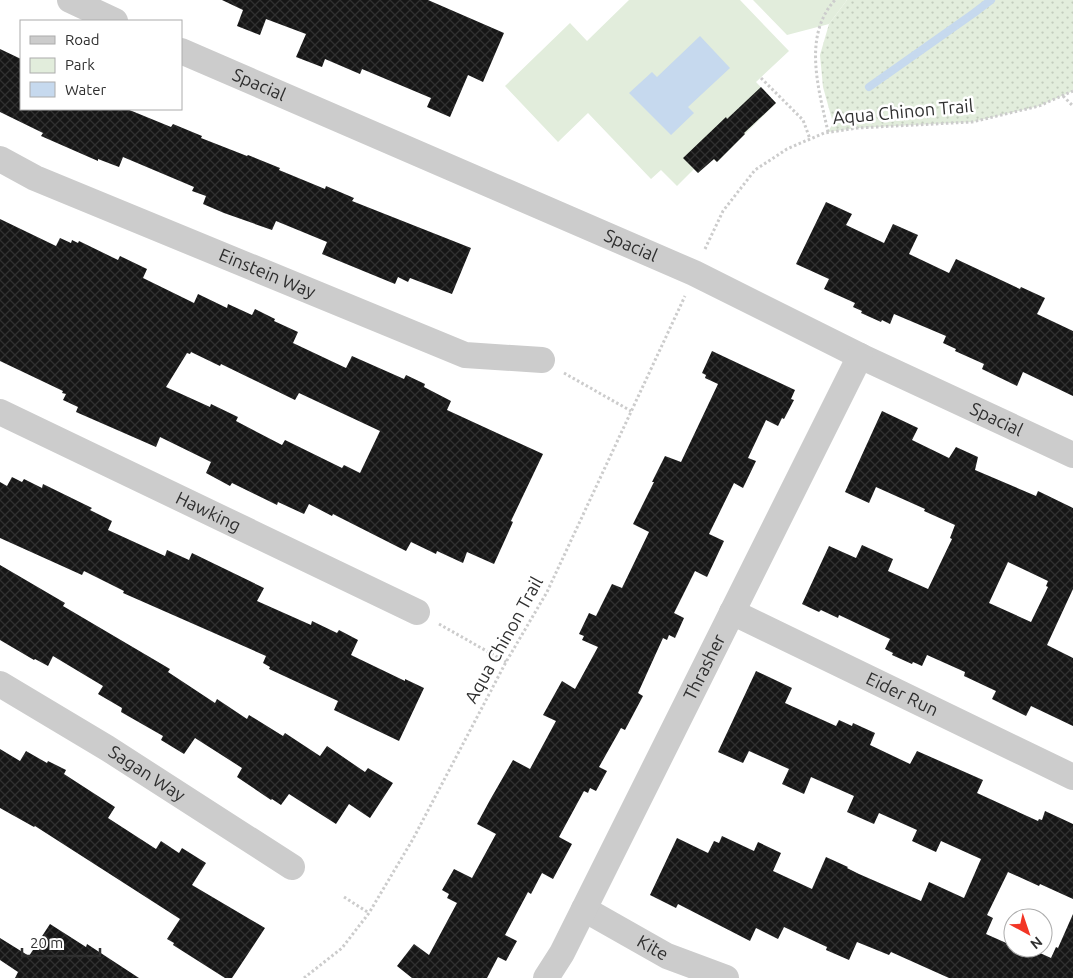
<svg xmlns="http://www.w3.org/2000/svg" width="1073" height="978" viewBox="0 0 1073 978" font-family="Ubuntu,sans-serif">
<defs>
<pattern id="grass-dots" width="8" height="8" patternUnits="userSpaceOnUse" patternTransform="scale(1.25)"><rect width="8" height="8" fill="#e2eddc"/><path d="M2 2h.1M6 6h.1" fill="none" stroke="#c2ccbd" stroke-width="1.8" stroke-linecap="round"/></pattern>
<pattern id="building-cross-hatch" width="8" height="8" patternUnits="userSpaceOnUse" patternTransform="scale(1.25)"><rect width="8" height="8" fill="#161616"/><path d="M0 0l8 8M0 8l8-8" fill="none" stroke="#303030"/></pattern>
</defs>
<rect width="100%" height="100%" fill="#fff"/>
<path fill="url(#grass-dots)" d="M847 0H1073V91L1039 106 972 122 857 128 828 132 833 123 823 87 820 55 829 24Z"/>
<path fill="#e2eddc" d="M629 0H740L789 51 756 82 776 103 717 162 713 159 698 173 694 169 677 186 661 170 651 179 588 113 558 142 505 86 570 23 587 41Z
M753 0H847L829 24 787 35Z"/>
<path fill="#c6d9ee" d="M700 36 730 68 688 107 694 113 671 135 629 93 652 72 657 77Z"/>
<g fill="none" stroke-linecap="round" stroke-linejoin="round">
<path stroke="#c6d9ee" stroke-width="8" d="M869 87 974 13 991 0"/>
</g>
<path fill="url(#building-cross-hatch)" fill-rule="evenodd" d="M222 0H428L504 33 483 82 468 75 450 117 427 107 431 98 362 69 360 74 325 59 322 67 296 57 306 34 266 19 260 35 237 26 243 10Z
M0 49 21 59V109H127L171 127 173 124 202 136 201 138 247 156 248 155 280 168 279 170 325 189 326 186 354 198 352 201 471 248 452 294 410 278 408 282 398 277 395 284 322 254 327 242 276 221 272 230 224 213 203 204 206 196 192 191 194 187 123 157 119 167 98 159V161L41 136 43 133 0 112Z
M761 87 776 103 744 133 745 134 717 162 714 159 698 173 683 158 726 117 727 119Z
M826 202 852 214 846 225 884 243 893 224 918 235 909 254 949 273 956 259 1020 289 1021 287 1045 298 1037 314 1073 331V396L1023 372 1017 386 982 369 984 364 955 351 956 349 943 343 946 336 894 314 890 324 882 320 881 322 861 313 862 311 853 307 855 303 824 289 829 279 796 264Z
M0 219 56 246 60 238 71 243 72 240 78 243 79 241 118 260 120 256 147 269 143 278 194 303 198 294 227 308 228 304 252 315 255 309 275 319 274 321 298 332 293 343 346 368 352 356 404 379 406 375 425 384 424 387 451 401 447 410 543 454 511 521 513 522 494 564 467 552 463 563 437 551 436 554 411 542 406 551 333 514 332 516 309 504 304 514 278 502 277 505 232 483 230 486 206 473 211 462 160 437 156 447 76 412 78 407 63 400 66 394 62 393 63 391 0 361ZM191 352 220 366 221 364 295 400 299 393 380 431 360 473 344 465 342 468 285 440 282 445 236 421 238 417 211 404 210 407 166 387 187 353 190 354Z
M712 351 795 390 791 399 794 400 784 419 782 418 778 426 766 420 748 458 756 461 743 488 734 483 709 534 724 541 707 577 695 571 674 613 684 618 675 638 669 635 667 640 663 638 638 693 643 696 625 730 621 728 599 767 607 771 596 791 590 788 588 793 584 791 559 837 572 844 553 879 542 873 531 894 528 892 505 935 517 941 506 961 498 957 487 978H412L397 966 414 944 429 955 457 903 447 898 449 894 442 890 454 869 472 878 496 834 477 824 490 800 513 760 530 769 556 721 543 715 562 681 575 689 598 647 582 640 584 636 579 634 589 613 596 616 612 584 622 588 649 532 633 524 654 482H652L665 456 681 462 718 384 705 378 706 375 702 373Z
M882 411 918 428 912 440 949 458 956 447 978 457 975 470 1036 496 1038 491 1073 508V589L1047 645 1073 658V726L1031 706 1026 716 992 699 996 691 964 676 965 672 927 655 922 666 913 662 912 664 892 655 893 653 885 649 890 639 839 615 838 618 821 610 819 612 802 604 829 546 856 558 862 545 893 559 888 571 928 589 952 539 950 538 955 525 924 511 925 509 876 487 869 503 845 492ZM1008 562 1048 581 1046 586 1048 587 1031 622 989 603Z
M12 477 22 482 24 479 42 488 43 484 92 508 90 510 112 521 108 530 165 556 167 550 189 560 192 553 264 588 257 601 311 625 312 621 337 633 339 630 358 640 351 655 405 681V679L424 688 399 741 334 710 338 701 269 669 270 667 263 663 266 656 123 593 124 591 84 571 82 575 0 538V482L7 486Z
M0 565 65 603 63 606 170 669 168 672 215 703 217 699 247 719 249 715 283 736 285 733 320 756 327 746 365 772 368 768 393 783 370 818 349 804 336 824 289 794 281 805 272 799 271 800 237 777 242 768 195 738 184 754 161 740 163 736 121 712 122 708 98 694 103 686 53 656 48 666 35 659 34 660 0 640Z
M756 671 792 688 785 703 836 726 839 720 852 726 853 723 875 733 870 745 910 764 917 751 983 780 977 793 1038 821 1039 819 1042 820 1045 811 1073 824V899L1040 884 1039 886 1008 872 987 915 993 918 986 934 1013 946V948H1029L1051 958 1056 947 1058 948 1073 914V978H949L891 952 889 955 857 942 849 960 826 950 827 947 784 927 778 939 756 928 750 941 678 904 676 908 650 895 677 838 708 853 714 841 719 843 722 836 754 851 758 842 781 853 773 871 812 889 826 857 848 867 847 868 859 874 921 901 929 882 964 898 981 859 941 841 936 852 912 841 917 830 879 813 874 824 847 812 854 796 811 777 804 794 782 784 789 769 749 751 743 763 718 752Z
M0 749 20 761 26 751 47 763 48 761 66 770 64 774 115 807 108 818 156 849 161 841 179 853 182 848 206 863 192 885 265 928 232 978H225L173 945 174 943 167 939 180 919 35 826 34 827 0 808Z
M50 924 86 947 87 944 139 978H15L18 972 0 960V938L29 956Z"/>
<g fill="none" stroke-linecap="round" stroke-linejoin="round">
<path stroke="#ccc" stroke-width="3" stroke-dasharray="2.5 2.5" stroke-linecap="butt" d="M761 78 803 120 810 139
M1063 96 1073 106
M828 132C819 90 802 36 835 0
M705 249 723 211 755 170 787 149 824 133 857 128 972 122 1039 106 1073 91
M564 373 631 411
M439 624 506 662
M344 897 369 913
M304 978 342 948 369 913 413 839 506 662 547 592 685 296"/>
<g stroke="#ccc" stroke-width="26">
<path d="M70 0 115 21"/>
<path id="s1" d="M181 51 694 273 860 356 1073 455"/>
<path id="s2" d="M0 159 35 178 465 355 542 360"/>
<path id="s3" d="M0 412 417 612"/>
<path id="s4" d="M732 612 1073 777"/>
<path id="s5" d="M0 684 107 748 292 867"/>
<path id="s6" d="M584 909 667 956 726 978"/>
<path id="s7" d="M546 978 562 953 860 356"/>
</g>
</g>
<g text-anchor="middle" stroke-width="5" stroke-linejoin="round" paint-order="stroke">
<g font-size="18" fill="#2f2f2f" stroke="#fff">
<text dy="6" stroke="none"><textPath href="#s1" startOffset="85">Spacial</textPath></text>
<text transform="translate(903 112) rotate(-5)" y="6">Aqua Chinon Trail</text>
<text dy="6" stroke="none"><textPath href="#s1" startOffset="490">Spacial</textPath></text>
<text dy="6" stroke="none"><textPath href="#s2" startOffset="291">Einstein Way</textPath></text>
<text dy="6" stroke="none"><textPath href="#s1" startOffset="895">Spacial</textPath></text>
<text dy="6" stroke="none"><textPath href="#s3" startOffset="231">Hawking</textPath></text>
<text transform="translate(504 640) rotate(-61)" y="6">Aqua Chinon Trail</text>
<text dy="6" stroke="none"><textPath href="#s7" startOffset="349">Thrasher</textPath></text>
<text dy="6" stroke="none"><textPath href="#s4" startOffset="189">Eider Run</textPath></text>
<text dy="6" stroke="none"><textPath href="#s5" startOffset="172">Sagan Way</textPath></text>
<text dy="6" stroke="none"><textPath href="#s6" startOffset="79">Kite</textPath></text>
</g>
</g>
<rect x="20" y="20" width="162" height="90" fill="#ffffff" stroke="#acacac"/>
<rect x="30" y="36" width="25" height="8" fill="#cccccc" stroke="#acacac"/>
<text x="65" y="45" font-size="15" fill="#2f2f2f">Road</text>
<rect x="30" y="58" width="25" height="15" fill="#e2eddc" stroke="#acacac"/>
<text x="65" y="70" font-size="15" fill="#2f2f2f">Park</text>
<rect x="30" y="82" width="25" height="15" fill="#c6d9ee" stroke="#acacac"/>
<text x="65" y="95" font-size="15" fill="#2f2f2f">Water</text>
<g transform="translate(1028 933) rotate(140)"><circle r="24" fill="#ffffff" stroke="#acacac"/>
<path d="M0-4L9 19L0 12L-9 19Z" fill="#f23525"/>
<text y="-8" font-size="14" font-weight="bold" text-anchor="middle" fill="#2f2f2f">N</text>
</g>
<path d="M22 948v8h78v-8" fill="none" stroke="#2f2f2f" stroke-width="2.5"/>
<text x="30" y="948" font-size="15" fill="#2f2f2f" stroke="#ffffff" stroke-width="4" paint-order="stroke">20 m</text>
</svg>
